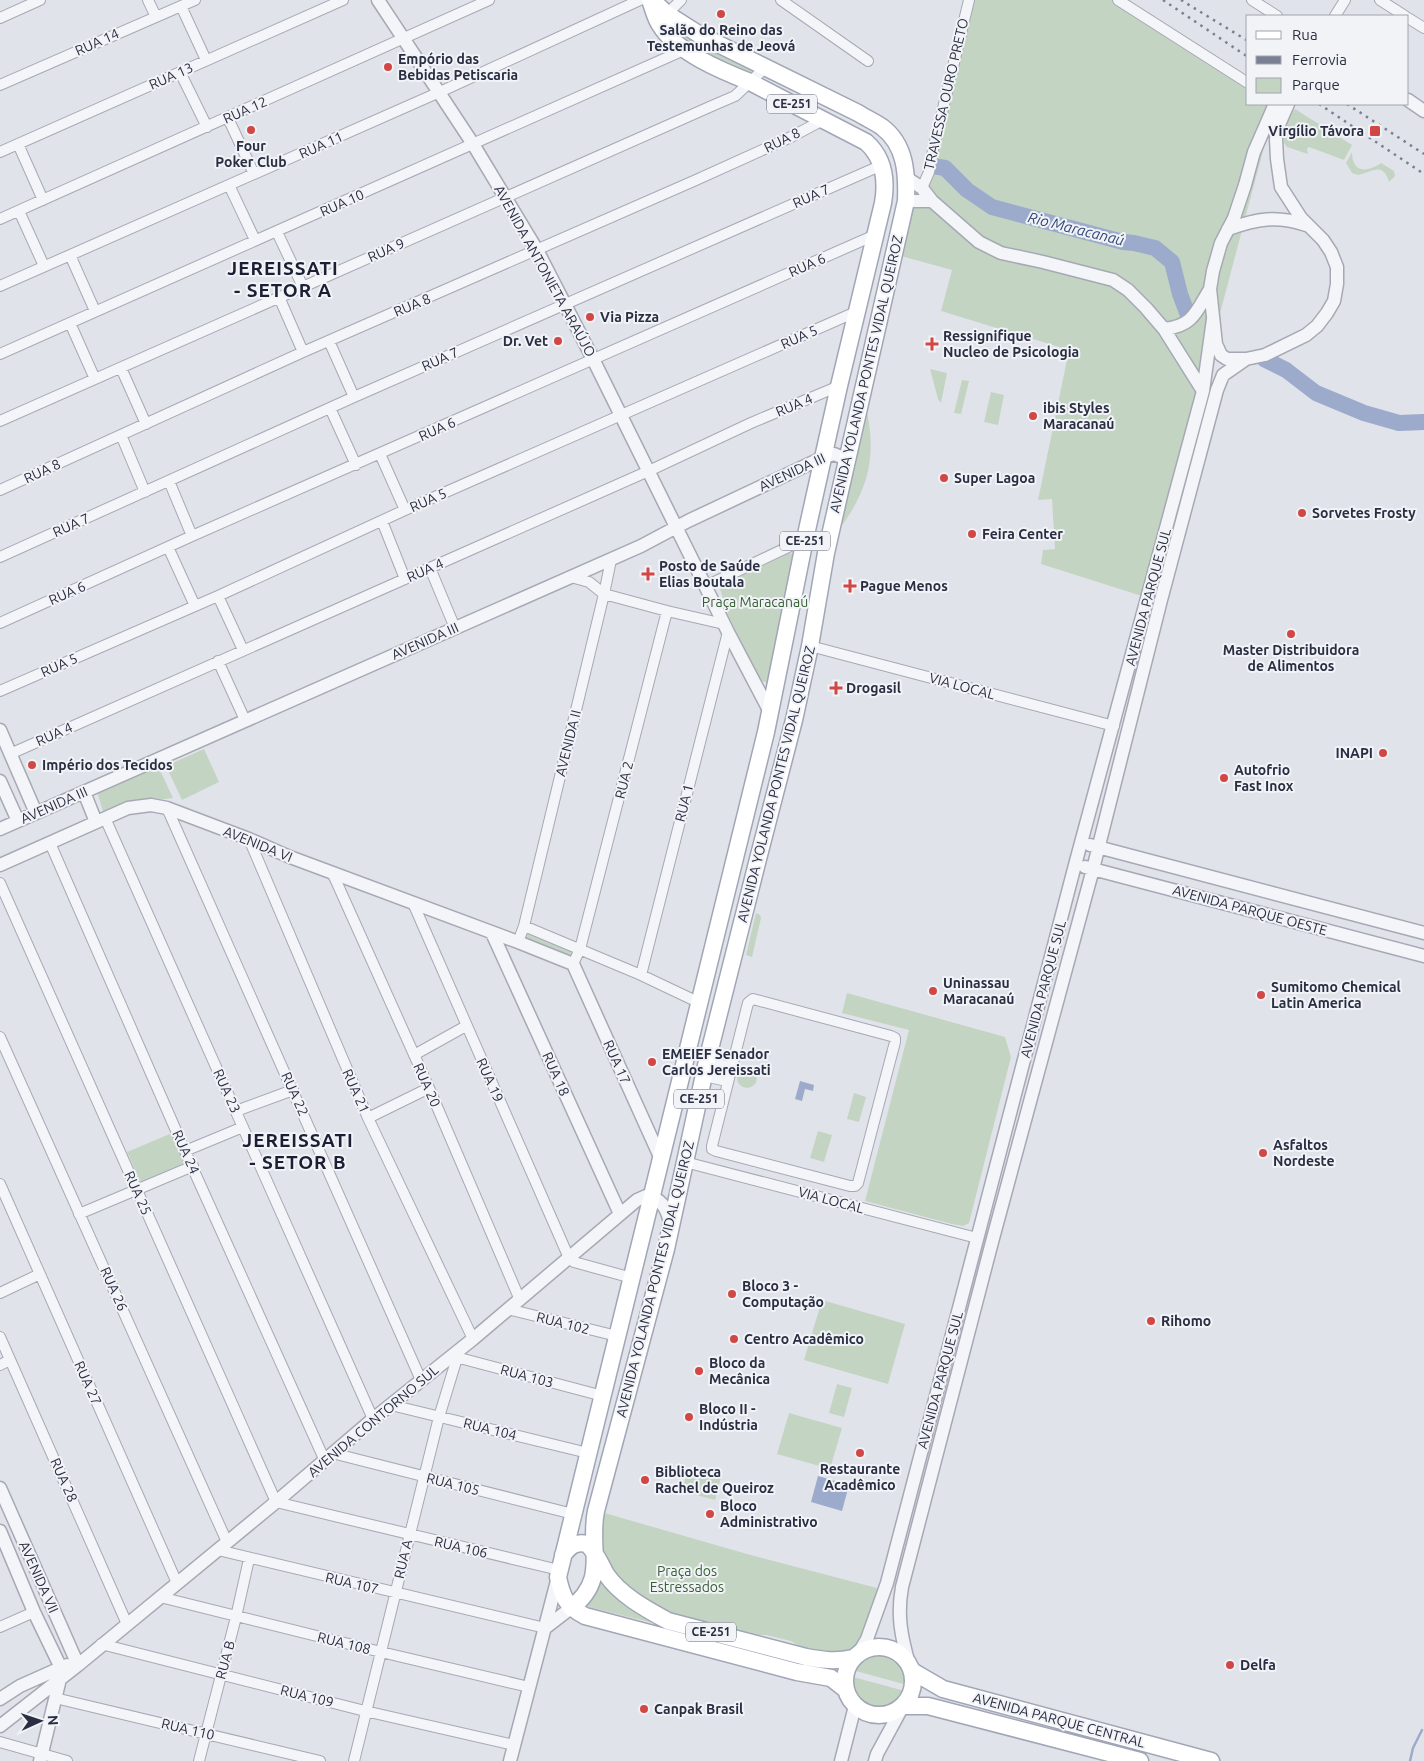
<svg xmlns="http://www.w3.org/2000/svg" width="1424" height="1761" viewBox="0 0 1424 1761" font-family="Ubuntu,sans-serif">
<rect width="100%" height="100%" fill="#e1e3ea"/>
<path fill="#c4d4c2" d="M965 0H1118L1248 84V104H1278L1268 132 1145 597 1041 564 1043 550 1055 549 1052 499 1038 500 1069 350 941 311 952 270 901 256 915 194 924 190Z
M665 14 761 70 757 79 682 52Z
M1295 109 1352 145 1344 160 1309 147 1307 149 1308 154 1287 147 1284 143V125Z
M1352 152C1352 173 1367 173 1381 163L1394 171 1395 176 1389 182C1383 161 1372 172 1358 175L1352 173 1346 163Z
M930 369 947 373 941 403 938 399Z
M962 380 969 381 961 414 954 413Z
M991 392 1004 395 998 425 984 422Z
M866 408C877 455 869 489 840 528Z
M789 553 794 554 795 558 769 683 761 681 728 615 719 585Z
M204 749 219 782 182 800 166 766Z
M157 764 173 798C149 801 126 800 105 812L103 811 98 795 99 789Z
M756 913 760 915 761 918 752 957 746 955Z
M528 930 575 952 570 960 524 942Z
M847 993 1005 1037 1011 1057 969 1223 963 1226 952 1224 865 1201 909 1030 842 1013Z
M737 1078a10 10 0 1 1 20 0a10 10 0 1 1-20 0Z
M854 1093 866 1097 859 1122 847 1119Z
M818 1131 832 1135 824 1162 810 1158Z
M172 1133 186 1164 141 1183 127 1152Z
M822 1300 905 1324 888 1384 804 1360Z
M837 1384 852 1388 844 1417 829 1413Z
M789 1413 842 1428 830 1469 777 1454Z
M688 1468 721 1477 715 1500 682 1491Z
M601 1512 747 1554 877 1588 862 1642 856 1649 842 1656 804 1649 791 1641 766 1635H748L671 1617 627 1590 602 1554Z
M599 1574 657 1624 585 1606Z
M872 1654C895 1652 908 1661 907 1685L856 1671 864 1659Z
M853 1677 905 1691C888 1722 854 1712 853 1677Z"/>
<path fill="#9cabcb" d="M800 1081 814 1085 813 1091 805 1089 802 1101 795 1099Z
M818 1476 849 1485 842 1511 811 1502Z"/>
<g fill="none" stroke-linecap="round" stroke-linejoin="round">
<path stroke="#9cabcb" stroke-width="2.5" d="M1410 1761 1413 1748 1422 1730"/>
<path stroke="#9cabcb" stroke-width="16" d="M933 166 945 168 967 190 992 207 1123 242 1134 243 1155 248 1172 262 1180 294 1189 318
M1264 359 1286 370 1316 393 1364 413 1399 423 1424 422"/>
<defs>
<path id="minor" d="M148 0 156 17
M781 0 868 61
M1118 0 1248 83
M1252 0 1277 16
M1380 0 1405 16
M181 6 206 60
M667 14 681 0
M1335 16 1345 0
M0 18 40 0
M1408 18 1424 28
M180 72 207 127
M0 85 195 0
M228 118 254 174
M18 144 43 200
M0 152 343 0
M229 185 255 240
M922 188 929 172 933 150 969 0
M19 211 44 266
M0 219 489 0
M277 232 303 287
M70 255 95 311
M0 286 442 91 640 0
M279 297 303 352
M70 323 95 379
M329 341 354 397
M0 354 684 50
M121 368 146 424
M330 408 356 465
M0 421 714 105 735 96 765 68
M121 435 145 492
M380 454 405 510
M169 481 192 536
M0 490 303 352 696 180 791 137 823 120
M382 521 405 579
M168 547 195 606
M0 557 354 397 882 165
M430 568 455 628
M571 577 589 582 604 594 667 611 724 624
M706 586 805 539
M218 596 243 650
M0 623 192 536 875 235
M810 646 1114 726
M218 661 245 720
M0 691 218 596 405 510 858 311
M10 754 653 469 751 423 839 386
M167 808 421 1380
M105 818 373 1419
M249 839 368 1118 473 1339
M50 843 185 1151 325 1461
M332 872 429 1088 520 1300
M0 883 276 1502 559 1570
M413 903 569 1258 574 1262 632 1278
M524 926 641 975 700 1003
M518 942 524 926 604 594 611 560
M573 964 580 949 667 611
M641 975 728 632
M753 999 891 1036 895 1038V1042L858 1183 855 1186H850L716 1151 712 1149V1146L748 1003Z
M0 1037 227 1542
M414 1055 466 1026
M707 1061 731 1067
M704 1076 727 1081
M236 1111 293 1090
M368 1118 429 1088
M185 1151 243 1127
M685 1162 977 1238
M0 1184 177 1583
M79 1214 193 1166
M0 1293 40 1274
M508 1309 617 1336
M0 1337 127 1624
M452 1356 603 1396
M0 1365 10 1360
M391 1405 588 1453
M332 1453 573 1514
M218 1550 545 1628
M160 1597 381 1652 529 1687
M0 1627 34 1612
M101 1644 365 1711 514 1745
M55 1698 320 1761
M0 1742 67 1761
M199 1761 236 1617 249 1559
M354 1761 439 1417 457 1358"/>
<path id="tertiary" d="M378 0 473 144 537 250 593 359 728 632 770 712
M1408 100 1424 111
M907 178 922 188 932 201 979 242 1001 253 1043 262 1113 280 1128 290 1146 308 1164 329C1193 326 1196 312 1210 289
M906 201H932
M1228 229C1257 219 1276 215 1306 225
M1164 329 1203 391
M1246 359H1227L1221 355 1216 344 1210 289 1213 271 1221 243 1234 218 1245 185 1254 152 1275 104
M0 730 36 813
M0 781 18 821
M84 792 96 822
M0 829 641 546 688 521 824 457 834 454 846 459
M1090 845 1424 933
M0 865 128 808 151 805 167 808 249 839 290 857 518 942 573 964 661 1159
M1085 867 1424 956
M492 933 620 1214
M0 1488 78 1665
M0 1531 34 1612 61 1668
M545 1628 571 1608
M858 1654 867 1639 887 1583 1075 865 1203 391 1213 319
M909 1664C901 1636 897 1615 902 1587L992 1242 1093 869 1161 600 1217 390 1223 375 1246 359 1265 355 1306 335 1317 326 1327 313 1334 301 1337 284V267L1331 252 1323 240 1301 218 1281 187 1277 159 1276 139 1277 129 1288 104
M0 1699 20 1686 67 1665
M0 1726 78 1665 276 1502 373 1419 473 1339 637 1200 646 1196C662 1198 668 1210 670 1224
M40 1761 60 1679
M510 1761 558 1577
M841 1761 855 1706
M875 1761 877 1754 903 1706"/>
<path id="primary" d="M650 0C653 8 655 18 660 25 676 52 722 71 750 82L866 142C884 158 887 180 883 203L839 386 805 539 766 732 558 1577C562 1597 567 1607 585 1616L797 1672 831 1678 845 1689
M563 1555C570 1546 576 1541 587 1544 596 1552 600 1563 606 1574 620 1595 646 1609 668 1621L806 1657C823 1660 836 1662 853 1658
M571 1608C609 1579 588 1549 596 1511L666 1249 707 1061 758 859 794 720 810 646 826 553 906 201C907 174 906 145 882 127 875 122 866 118 858 113L700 35 667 14 652 0
M845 1681a34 34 0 1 1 68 0a34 34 0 1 1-68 0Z
M912 1671 943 1689 1211 1761
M903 1706H928L1140 1761"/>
</defs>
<use href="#minor" stroke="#a6a9b4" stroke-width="12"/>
<use href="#tertiary" stroke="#a6a9b4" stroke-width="15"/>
<use href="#primary" stroke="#a0a6b6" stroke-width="19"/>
<use href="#minor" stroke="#f4f5f8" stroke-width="10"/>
<use href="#tertiary" stroke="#f4f5f8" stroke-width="12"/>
<use href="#primary" stroke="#fff" stroke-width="16"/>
<path stroke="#7a8094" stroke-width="2.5" stroke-dasharray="2.5 5" stroke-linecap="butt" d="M1163 0 1248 57
M1181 0 1248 41
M1319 104 1424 174
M1347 104 1424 154"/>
</g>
<g fill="#d14745" stroke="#f1f3f7" stroke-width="2">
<circle cx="721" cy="14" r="5"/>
<circle cx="388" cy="67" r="5"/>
<circle cx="251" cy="130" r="5"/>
<rect x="1369" y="125" width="12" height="12" rx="2.5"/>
<circle cx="590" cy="317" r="5"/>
<circle cx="558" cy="341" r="5"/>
<path d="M929.5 336.5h5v5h5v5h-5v5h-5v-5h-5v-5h5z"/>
<circle cx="1033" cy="416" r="5"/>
<circle cx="944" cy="478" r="5"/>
<circle cx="1302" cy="513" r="5"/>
<circle cx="972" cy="534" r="5"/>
<path d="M645.5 566.5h5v5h5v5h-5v5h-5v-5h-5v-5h5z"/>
<path d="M847.5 578.5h5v5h5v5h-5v5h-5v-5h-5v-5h5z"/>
<circle cx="1291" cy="634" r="5"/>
<path d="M833.5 680.5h5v5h5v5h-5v5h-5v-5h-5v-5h5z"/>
<circle cx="1383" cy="753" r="5"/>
<circle cx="32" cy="765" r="5"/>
<circle cx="1224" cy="778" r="5"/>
<circle cx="933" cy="991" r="5"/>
<circle cx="1261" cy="995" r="5"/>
<circle cx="652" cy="1062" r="5"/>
<circle cx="1263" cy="1153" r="5"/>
<circle cx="732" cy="1294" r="5"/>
<circle cx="1151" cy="1321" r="5"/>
<circle cx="734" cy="1339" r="5"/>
<circle cx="699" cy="1371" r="5"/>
<circle cx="689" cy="1417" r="5"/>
<circle cx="860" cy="1453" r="5"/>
<circle cx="645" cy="1480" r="5"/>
<circle cx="710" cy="1514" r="5"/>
<circle cx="1230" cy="1665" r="5"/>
<circle cx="644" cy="1709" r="5"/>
</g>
<g text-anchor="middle" stroke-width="4" stroke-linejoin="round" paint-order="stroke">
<g fill="#f1f3f7" stroke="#656978" stroke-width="1">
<rect x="767" y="94.5" width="50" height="19" rx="4"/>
<rect x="780" y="531.5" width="50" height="19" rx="4"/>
<rect x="674" y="1089.5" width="50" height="19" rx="4"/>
<rect x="686" y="1622.5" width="50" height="19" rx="4"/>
</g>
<g font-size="12" font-weight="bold" fill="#292e42">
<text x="792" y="108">CE-251</text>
<text x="805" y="545">CE-251</text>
<text x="699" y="1103">CE-251</text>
<text x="711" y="1636">CE-251</text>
</g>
<g font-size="14" font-weight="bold" fill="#292e42" stroke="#f1f3f7" text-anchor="start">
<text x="721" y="35" text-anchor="middle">Salão do Reino das<tspan x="721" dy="16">Testemunhas de Jeová</tspan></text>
<text x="398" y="64">Empório das<tspan x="398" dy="16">Bebidas Petiscaria</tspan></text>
<text x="1364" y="136" text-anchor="end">Virgílio Távora</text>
<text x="251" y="151" text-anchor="middle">Four<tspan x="251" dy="16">Poker Club</tspan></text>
<text x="600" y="322">Via Pizza</text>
<text x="943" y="341">Ressignifique<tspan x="943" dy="16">Nucleo de Psicologia</tspan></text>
<text x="548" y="346" text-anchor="end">Dr. Vet</text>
<text x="1043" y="413">ibis Styles<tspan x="1043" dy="16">Maracanaú</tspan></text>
<text x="954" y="483">Super Lagoa</text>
<text x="1312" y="518">Sorvetes Frosty</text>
<text x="982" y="539">Feira Center</text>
<text x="659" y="571">Posto de Saúde<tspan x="659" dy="16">Elias Boutala</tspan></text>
<text x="860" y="591">Pague Menos</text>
<text x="1291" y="655" text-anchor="middle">Master Distribuidora<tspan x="1291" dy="16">de Alimentos</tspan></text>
<text x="846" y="693">Drogasil</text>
<text x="1373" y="758" text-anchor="end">INAPI</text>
<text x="42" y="770">Império dos Tecidos</text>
<text x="1234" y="775">Autofrio<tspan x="1234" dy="16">Fast Inox</tspan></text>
<text x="943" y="988">Uninassau<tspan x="943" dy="16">Maracanaú</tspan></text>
<text x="1271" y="992">Sumitomo Chemical<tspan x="1271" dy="16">Latin America</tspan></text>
<text x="662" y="1059">EMEIEF Senador<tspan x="662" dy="16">Carlos Jereissati</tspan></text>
<text x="1273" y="1150">Asfaltos<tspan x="1273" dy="16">Nordeste</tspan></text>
<text x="742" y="1291">Bloco 3 -<tspan x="742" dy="16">Computação</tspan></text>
<text x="1161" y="1326">Rihomo</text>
<text x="744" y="1344">Centro Acadêmico</text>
<text x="709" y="1368">Bloco da<tspan x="709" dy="16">Mecânica</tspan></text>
<text x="699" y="1414">Bloco II -<tspan x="699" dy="16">Indústria</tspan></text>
<text x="860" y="1474" text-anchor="middle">Restaurante<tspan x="860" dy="16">Acadêmico</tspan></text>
<text x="655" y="1477">Biblioteca<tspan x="655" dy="16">Rachel de Queiroz</tspan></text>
<text x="720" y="1511">Bloco<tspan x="720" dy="16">Administrativo</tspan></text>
<text x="1240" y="1670">Delfa</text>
<text x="654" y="1714">Canpak Brasil</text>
</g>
<g font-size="14" fill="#292e42" stroke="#f1f3f7">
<text transform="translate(97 42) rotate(-24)" y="5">RUA 14</text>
<text transform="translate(171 76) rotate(-24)" y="5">RUA 13</text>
<text transform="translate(946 94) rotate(-77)" y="5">TRAVESSA OURO PRETO</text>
<text transform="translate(245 110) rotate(-24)" y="5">RUA 12</text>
<text transform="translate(782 140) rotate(-26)" y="5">RUA 8</text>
<text transform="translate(321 145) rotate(-24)" y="5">RUA 11</text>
<text transform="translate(811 196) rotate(-24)" y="5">RUA 7</text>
<text transform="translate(342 203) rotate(-24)" y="5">RUA 10</text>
<text transform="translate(386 250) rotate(-24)" y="5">RUA 9</text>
<text transform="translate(807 265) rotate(-24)" y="5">RUA 6</text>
<text transform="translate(545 271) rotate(61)" y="5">AVENIDA ANTONIETA ARAÚJO</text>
<text transform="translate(412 305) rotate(-23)" y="5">RUA 8</text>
<text transform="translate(799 337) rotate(-24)" y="5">RUA 5</text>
<text transform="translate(440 359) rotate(-24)" y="5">RUA 7</text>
<text transform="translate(866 374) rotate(-77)" y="5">AVENIDA YOLANDA PONTES VIDAL QUEIROZ</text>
<text transform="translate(794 405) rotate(-23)" y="5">RUA 4</text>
<text transform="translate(437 429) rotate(-24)" y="5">RUA 6</text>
<text transform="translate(42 471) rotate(-25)" y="5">RUA 8</text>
<text transform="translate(792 472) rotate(-25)" y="5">AVENIDA III</text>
<text transform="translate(428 500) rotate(-24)" y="5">RUA 5</text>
<text transform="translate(71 525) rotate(-24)" y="5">RUA 7</text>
<text transform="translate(425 570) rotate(-24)" y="5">RUA 4</text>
<text transform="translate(67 593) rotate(-24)" y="5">RUA 6</text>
<text transform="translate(1148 597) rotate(-75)" y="5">AVENIDA PARQUE SUL</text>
<text transform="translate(425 641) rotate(-24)" y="5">AVENIDA III</text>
<text transform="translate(59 665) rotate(-24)" y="5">RUA 5</text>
<text transform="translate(962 686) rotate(15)" y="5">VIA LOCAL</text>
<text transform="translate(54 734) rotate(-24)" y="5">RUA 4</text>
<text transform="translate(568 743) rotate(-76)" y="5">AVENIDA II</text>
<text transform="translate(624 780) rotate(-76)" y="5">RUA 2</text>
<text transform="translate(776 784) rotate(-76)" y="5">AVENIDA YOLANDA PONTES VIDAL QUEIROZ</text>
<text transform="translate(684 803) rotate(-76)" y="5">RUA 1</text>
<text transform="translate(54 805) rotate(-24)" y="5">AVENIDA III</text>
<text transform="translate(258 844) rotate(22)" y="5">AVENIDA VI</text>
<text transform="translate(1250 910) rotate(15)" y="5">AVENIDA PARQUE OESTE</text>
<text transform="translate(1043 989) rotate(-75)" y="5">AVENIDA PARQUE SUL</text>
<text transform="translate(617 1062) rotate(66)" y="5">RUA 17</text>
<text transform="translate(556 1074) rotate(66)" y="5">RUA 18</text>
<text transform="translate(490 1080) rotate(66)" y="5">RUA 19</text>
<text transform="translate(427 1085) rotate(66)" y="5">RUA 20</text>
<text transform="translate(227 1091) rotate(66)" y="5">RUA 23</text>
<text transform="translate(356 1091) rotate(66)" y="5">RUA 21</text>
<text transform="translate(295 1094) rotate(66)" y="5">RUA 22</text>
<text transform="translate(186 1152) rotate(66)" y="5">RUA 24</text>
<text transform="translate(138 1193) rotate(66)" y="5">RUA 25</text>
<text transform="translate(831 1200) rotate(15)" y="5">VIA LOCAL</text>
<text transform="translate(655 1279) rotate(-76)" y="5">AVENIDA YOLANDA PONTES VIDAL QUEIROZ</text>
<text transform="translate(114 1289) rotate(66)" y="5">RUA 26</text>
<text transform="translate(563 1323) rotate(14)" y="5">RUA 102</text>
<text transform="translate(527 1376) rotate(15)" y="5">RUA 103</text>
<text transform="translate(940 1380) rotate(-75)" y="5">AVENIDA PARQUE SUL</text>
<text transform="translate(88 1383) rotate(66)" y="5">RUA 27</text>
<text transform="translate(373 1421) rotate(-40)" y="5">AVENIDA CONTORNO SUL</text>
<text transform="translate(490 1429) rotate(14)" y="5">RUA 104</text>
<text transform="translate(64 1480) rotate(66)" y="5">RUA 28</text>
<text transform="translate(453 1484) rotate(14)" y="5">RUA 105</text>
<text transform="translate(461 1547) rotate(13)" y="5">RUA 106</text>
<text transform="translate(403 1559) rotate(-77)" y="5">RUA A</text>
<text transform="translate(39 1577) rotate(66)" y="5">AVENIDA VII</text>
<text transform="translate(352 1583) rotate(13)" y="5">RUA 107</text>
<text transform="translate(344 1643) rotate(14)" y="5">RUA 108</text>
<text transform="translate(225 1660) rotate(-75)" y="5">RUA B</text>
<text transform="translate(307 1696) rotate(14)" y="5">RUA 109</text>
<text transform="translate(1059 1720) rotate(15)" y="5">AVENIDA PARQUE CENTRAL</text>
<text transform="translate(188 1729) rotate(13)" y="5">RUA 110</text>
</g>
<g font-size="14" fill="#375e36" stroke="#f1f3f7">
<text x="755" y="607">Praça Maracanaú</text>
<text x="687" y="1576">Praça dos<tspan x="687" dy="16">Estressados</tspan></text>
</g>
<g font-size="15" font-style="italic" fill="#324677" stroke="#f1f3f7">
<text transform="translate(1076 229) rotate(14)" y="5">Rio Maracanaú</text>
</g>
<g font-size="19" font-weight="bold" letter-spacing="1" fill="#1b1f33" stroke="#f1f3f7">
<text x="283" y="275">JEREISSATI<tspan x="283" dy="22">- SETOR A</tspan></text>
<text x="298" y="1147">JEREISSATI<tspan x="298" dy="22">- SETOR B</tspan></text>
</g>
</g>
<rect x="1246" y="15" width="162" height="90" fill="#f1f3f7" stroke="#a1a4af"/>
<rect x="1256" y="31" width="25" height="8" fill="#ffffff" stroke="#a1a4af"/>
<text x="1292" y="40" font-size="15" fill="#292e42">Rua</text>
<rect x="1256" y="56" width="25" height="8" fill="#7a8094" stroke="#a1a4af"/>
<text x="1292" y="65" font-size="15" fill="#292e42">Ferrovia</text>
<rect x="1256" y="78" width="25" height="15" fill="#c4d4c2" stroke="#a1a4af"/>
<text x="1292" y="90" font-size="15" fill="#292e42">Parque</text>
<g transform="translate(40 1721) rotate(87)" stroke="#f1f3f7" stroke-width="4" paint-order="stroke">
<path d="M0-4L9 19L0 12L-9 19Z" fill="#292e42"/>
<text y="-8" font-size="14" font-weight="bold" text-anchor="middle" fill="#292e42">N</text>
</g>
</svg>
